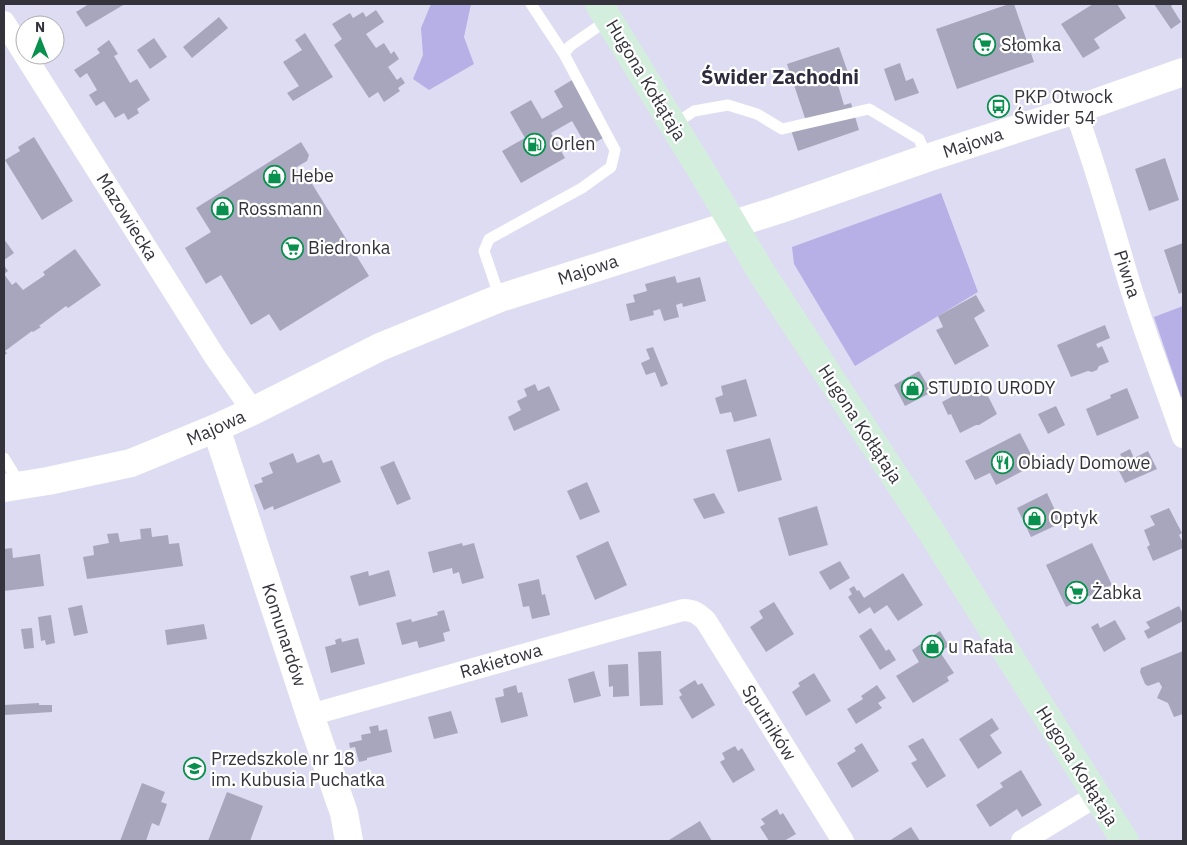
<svg xmlns="http://www.w3.org/2000/svg" width="1187" height="845" viewBox="0 0 1187 845" font-family="'IBM Plex Sans',sans-serif">
<rect width="100%" height="100%" fill="#dedcf3"/>
<path fill="#b7b0e6" d="M431 4H471L464 37 474 64 429 90 413 79 423 55 421 28Z
M941 193 978 292 855 366 794 264 792 247Z
M1183 306V396L1181 397 1154 317Z"/>
<path fill="#a8a6bc" d="M89 4H125L86 27 76 12Z
M1009 4H1014L1034 62 957 89 936 29Z
M1093 4H1117L1126 18 1094 39 1100 48 1083 58 1061 24Z
M1154 4H1174L1171 6 1181 22 1171 29Z
M376 10 384 22 366 34 376 48 384 43 391 54 394 51 399 59 388 67 397 80 401 77 405 83 398 88 400 91 384 102 378 92 369 98 334 45 342 39 332 24 350 13 353 18 363 12 366 17Z
M219 17 228 28 192 58 183 47Z
M305 33 333 77 293 101 287 93 299 86 283 62 302 50 295 40Z
M154 38 167 57 150 69 137 50Z
M109 40 118 54 114 56 130 83 137 79 150 100 137 109 139 113 128 120 124 113 115 118 104 101 96 106 89 95 97 90 87 73 80 78 74 70 100 53 97 49Z
M839 47 851 81 838 85 844 105 851 103 859 130 798 151 790 127 806 121 787 64Z
M900 63 906 81 913 78 919 93 895 101 884 69Z
M572 80 605 137 587 147 572 121 551 133 565 158 521 183 502 151 525 138 510 112 531 100 542 119 563 107 554 91Z
M34 137 73 201 42 220 5 160 20 151 18 147Z
M301 142 309 155 307 161 295 168 301 177 306 174 369 276 280 331 269 314 251 325 221 275 206 284 185 248 211 232 196 208Z
M1165 158 1179 200 1149 211 1135 169Z
M4 239 14 253 4 260Z
M1183 243V292L1179 294 1164 250Z
M75 249 101 285 68 308 66 306 39 326 41 327 33 332 32 331 5 351 7 353 4 356V265L8 271 4 274 12 285 16 282 23 290 45 275 43 272Z
M675 276 677 283 700 277 706 301 683 307 682 303 676 305 679 317 664 321 660 309 653 311 654 315 630 321 626 304 635 302 633 295 647 291 645 284Z
M976 295 985 311 974 318 989 346 955 365 936 330 943 327 938 316Z
M1105 325 1110 338 1096 344 1098 348 1102 346 1109 362 1099 366 1097 370 1092 372 1088 371 1071 377 1057 345Z
M653 347 668 384 661 387 655 372 646 375 641 363 650 359 646 349Z
M919 371 932 392 905 406 894 385Z
M746 379 757 416 734 422 731 412 720 414 715 398 723 395 721 386Z
M981 382 997 414 979 425H976L960 433 951 414 948 415 942 402 959 393 962 395 966 393 967 389Z
M535 384 538 391 549 386 560 410 514 431 508 417 521 410 517 401 527 396 524 389Z
M1127 388 1139 418 1097 436 1086 409 1111 398 1110 395Z
M1056 406 1065 425 1048 434 1038 414Z
M1020 433 1036 464 996 485 990 473 975 480 965 461Z
M770 438 782 480 738 492 726 450Z
M1130 449 1134 458 1148 451 1157 469 1125 483 1116 465 1124 462 1120 454Z
M293 453 297 463 319 454 323 463 332 460 341 482 274 510 273 506 264 510 254 485 263 482 261 478 273 473 269 463Z
M394 461 411 499 397 505 380 467Z
M587 482 600 512 580 520 567 491Z
M714 493 725 513 704 519 693 499Z
M1047 493 1061 523 1031 537 1017 508Z
M817 506 828 545 789 556 778 518Z
M1169 508 1182 533 1179 535 1183 543V548L1153 561 1147 547 1150 545 1144 530 1155 525 1150 516Z
M151 528 152 537 168 535 169 544 179 543 183 566 87 579 83 557 94 555 93 546 109 543 107 534 118 533 120 542 141 539 140 529Z
M608 541 627 585 595 600 576 556Z
M462 543 463 546 474 543 484 578 462 584 459 572 453 574 452 568 433 573 428 552Z
M1092 543 1112 585 1066 607 1046 565Z
M12 548 13 558 40 554 44 586 4 591V549Z
M840 561 850 578 830 590 819 572Z
M389 570 396 596 359 606 350 576 368 571 369 576Z
M903 573 923 605 898 621 887 605 874 614 870 607 859 614 848 597 852 594 849 589 854 586 857 591 859 590 864 598Z
M539 579 542 595 545 594 550 615 532 619 529 606 523 607 518 584Z
M774 602 794 634 766 652 750 627 763 618 759 611Z
M82 605 88 633 74 636 68 608Z
M1179 606 1183 614V621L1148 639 1144 631 1150 628 1146 622Z
M444 610 450 631 443 633 445 641 419 648 417 641 402 645 396 623 411 619 412 622 438 615 437 612Z
M51 615 55 643 46 645 45 640 41 641 38 617Z
M1115 620 1126 639 1104 652 1091 627 1098 623 1100 628Z
M204 624 207 639 167 645 165 630Z
M32 628 34 648 24 649 21 629Z
M871 628 886 651 889 649 896 660 880 670 859 636Z
M940 631 949 646 940 652 954 673 947 677 949 681 913 703 896 676 919 662 912 650Z
M341 638 342 642 358 638 365 664 331 673 325 647 336 644 335 640Z
M661 651 663 705 640 706 638 652Z
M1183 651V714L1174 717 1168 703 1157 698 1162 687 1159 682 1148 686 1145 684 1140 672 1141 668Z
M628 664 629 696 613 697V686L609 687 608 665Z
M594 671 601 696 574 703 568 679Z
M814 673 831 701 806 716 792 692 800 686 798 683Z
M695 680 698 685 702 683 715 705 692 719 679 697 682 695 679 690Z
M516 685 518 693 522 692 528 716 501 723 495 698 504 696 503 689Z
M877 685 886 698 878 703 882 708 856 724 847 709 863 699 861 696Z
M39 703V705H52V712L4 715V705Z
M451 711 458 733 434 739 428 717Z
M992 718 999 729 990 735 1002 753 978 769 959 739Z
M378 725 379 731 387 729 392 752 367 758V760L359 762 355 747 350 748 349 743 362 740 361 735 371 733 369 727Z
M923 738 946 776 927 788 911 763 917 760 908 746Z
M862 743 879 771 852 788 837 763 856 751 854 748Z
M735 746 738 751 742 748 755 770 733 783 720 762 725 759 722 753Z
M1021 770 1042 805 1022 817 1017 809 990 827 976 805 1003 787 1000 783Z
M142 783 165 792 161 802 167 804 159 826 152 823 146 841H120Z
M227 792 263 806 250 841H208Z
M777 809 780 815 783 813 796 834 784 841H769L760 827 765 824 761 819Z
M700 821 712 841H670L669 840Z
M911 827 920 841H889Z"/>
<g fill="none" stroke-linecap="round" stroke-linejoin="round">
<path stroke="#fff" stroke-width="11" d="M531 4 564 54
M673 125 694 111 728 105 757 114 782 129 869 109 919 139 927 158
M500 298 484 251 489 239 582 188 611 167 615 150 564 54 570 46 609 19
M4 458 20 484"/>
<path stroke="#fff" stroke-width="22" d="M4 22 215 357 253 411
M1075 110C1096 166 1112 224 1129 282 1145 334 1165 385 1183 437
M310 715 683 610C694 610 699 614 706 621L843 841
M1022 841 1096 796"/>
<path stroke="#fff" stroke-width="28" d="M216 428 310 715 344 813 349 841
M4 488 48 481 131 463 216 428 253 411 380 347 500 298 778 210 927 158 1075 110 1183 72"/>
<path stroke="#d4eedd" stroke-width="28" d="M599 4 704 175 763 275 932 533 1125 841"/>
</g>
<defs>
<symbol id="supermarket-ring" viewBox="-11 -11 22 22"><circle r="9.5" fill="#fff" stroke="#09904e" stroke-width="1.5"/><path d="M-6-5.5h2.5l.6 2H6L4.5 2H-2.5L-4.4-4H-6ZM-1.5 3.2a1.3 1.3 0 1 0 .1 0ZM3 3.2a1.3 1.3 0 1 0 .1 0Z" fill="#09904e"/></symbol>
<symbol id="bus-ring" viewBox="-11 -11 22 22"><circle r="9.5" fill="#fff" stroke="#09904e" stroke-width="1.5"/><path d="M-5-6H5V4H4V6H2V4H-2V6H-4V4H-5ZM-3.5-4V0h7V-4ZM-3.5 1.2v1.5H-2V1.2ZM2 1.2v1.5H3.5V1.2Z" fill="#09904e"/></symbol>
<symbol id="fuel-ring" viewBox="-11 -11 22 22"><circle r="9.5" fill="#fff" stroke="#09904e" stroke-width="1.5"/><path d="M-5.5-6h7V0h2V4h1.3V-2.5L3-4.5l.8-.8L6-3V5H2.5V1h-1V6h-7ZM-4.2-4.7v3.2H.2V-4.7Z" fill="#09904e"/></symbol>
<symbol id="shop-ring" viewBox="-11 -11 22 22"><circle r="9.5" fill="#fff" stroke="#09904e" stroke-width="1.5"/><path d="M-5-2.5h2.3a2.7 3.5 0 0 1 5.4 0H5L5.5 6h-11ZM-1.5-2.5h3a1.5 2.3 0 0 0-3 0Z" fill="#09904e"/></symbol>
<symbol id="restaurant-ring" viewBox="-11 -11 22 22"><circle r="9.5" fill="#fff" stroke="#09904e" stroke-width="1.5"/><path d="M-5-6h1v4h1v-4h1v4h1v-4h1v5L-1.5 .5V6h-2V.5L-5-1ZM5-6V6H3V1.5H1.5Q1.5-4 5-6Z" fill="#09904e"/></symbol>
<symbol id="school-ring" viewBox="-11 -11 22 22"><circle r="9.5" fill="#fff" stroke="#09904e" stroke-width="1.5"/><path d="M0-5L7-2L0 1L-7-2ZM-4 1L0 2.5L4 1V4Q0 6-4 4Z" fill="#09904e"/></symbol>
</defs>
<g fill-rule="evenodd">
<use href="#supermarket-ring" x="972" y="32" width="25" height="25"/>
<use href="#bus-ring" x="986" y="94" width="25" height="25"/>
<use href="#fuel-ring" x="522" y="132" width="25" height="25"/>
<use href="#shop-ring" x="262" y="164" width="25" height="25"/>
<use href="#shop-ring" x="210" y="196" width="25" height="25"/>
<use href="#supermarket-ring" x="280" y="236" width="25" height="25"/>
<use href="#shop-ring" x="900" y="376" width="25" height="25"/>
<use href="#restaurant-ring" x="990" y="450" width="25" height="25"/>
<use href="#shop-ring" x="1022" y="506" width="25" height="25"/>
<use href="#supermarket-ring" x="1064" y="580" width="25" height="25"/>
<use href="#shop-ring" x="920" y="634" width="25" height="25"/>
<use href="#school-ring" x="182" y="756" width="25" height="25"/>
</g>
<g text-anchor="middle" stroke-width="4.5" stroke-linejoin="round" paint-order="stroke">
<g font-size="18" fill="#34333c" stroke="#fff" text-anchor="start">
<text x="1001" y="51">Słomka</text>
<text x="1014" y="103">PKP Otwock<tspan x="1014" dy="21">Świder 54</tspan></text>
<text x="551" y="150">Orlen</text>
<text x="291" y="182">Hebe</text>
<text x="238" y="215">Rossmann</text>
<text x="308" y="254">Biedronka</text>
<text x="928" y="394">STUDIO URODY</text>
<text x="1018" y="469">Obiady Domowe</text>
<text x="1050" y="524">Optyk</text>
<text x="1092" y="599">Żabka</text>
<text x="948" y="653">u Rafała</text>
<text x="211" y="765">Przedszkole nr 18<tspan x="211" dy="21">im. Kubusia Puchatka</tspan></text>
</g>
<g font-size="18" fill="#34333c" stroke="#fff">
<text transform="translate(646 80) rotate(59)" y="6">Hugona Kołłątaja</text>
<text transform="translate(973 143) rotate(-18)" y="6">Majowa</text>
<text transform="translate(127 217) rotate(58)" y="6">Mazowiecka</text>
<text transform="translate(588 270) rotate(-18)" y="6">Majowa</text>
<text transform="translate(1127 274) rotate(72)" y="6">Piwna</text>
<text transform="translate(860 424) rotate(57)" y="6">Hugona Kołłątaja</text>
<text transform="translate(216 428) rotate(-24)" y="6">Majowa</text>
<text transform="translate(284 635) rotate(72)" y="6">Komunardów</text>
<text transform="translate(501 661) rotate(-16)" y="6">Rakietowa</text>
<text transform="translate(769 723) rotate(58)" y="6">Sputników</text>
<text transform="translate(1077 766) rotate(58)" y="6">Hugona Kołłątaja</text>
</g>
<g font-size="20" font-weight="bold" fill="#2d2b3c" stroke="#fff">
<text x="780" y="84">Świder Zachodni</text>
</g>
</g>
<rect width="1187" height="845" fill="none" stroke="#34333c" stroke-width="10"/>
<g transform="translate(40 40)"><circle r="24" fill="#ffffff" stroke="#aeadb1"/>
<path d="M0-4L9 19L0 12L-9 19Z" fill="#09904e"/>
<text y="-8" font-size="14" font-weight="bold" text-anchor="middle" fill="#34333c">N</text>
</g>
</svg>
